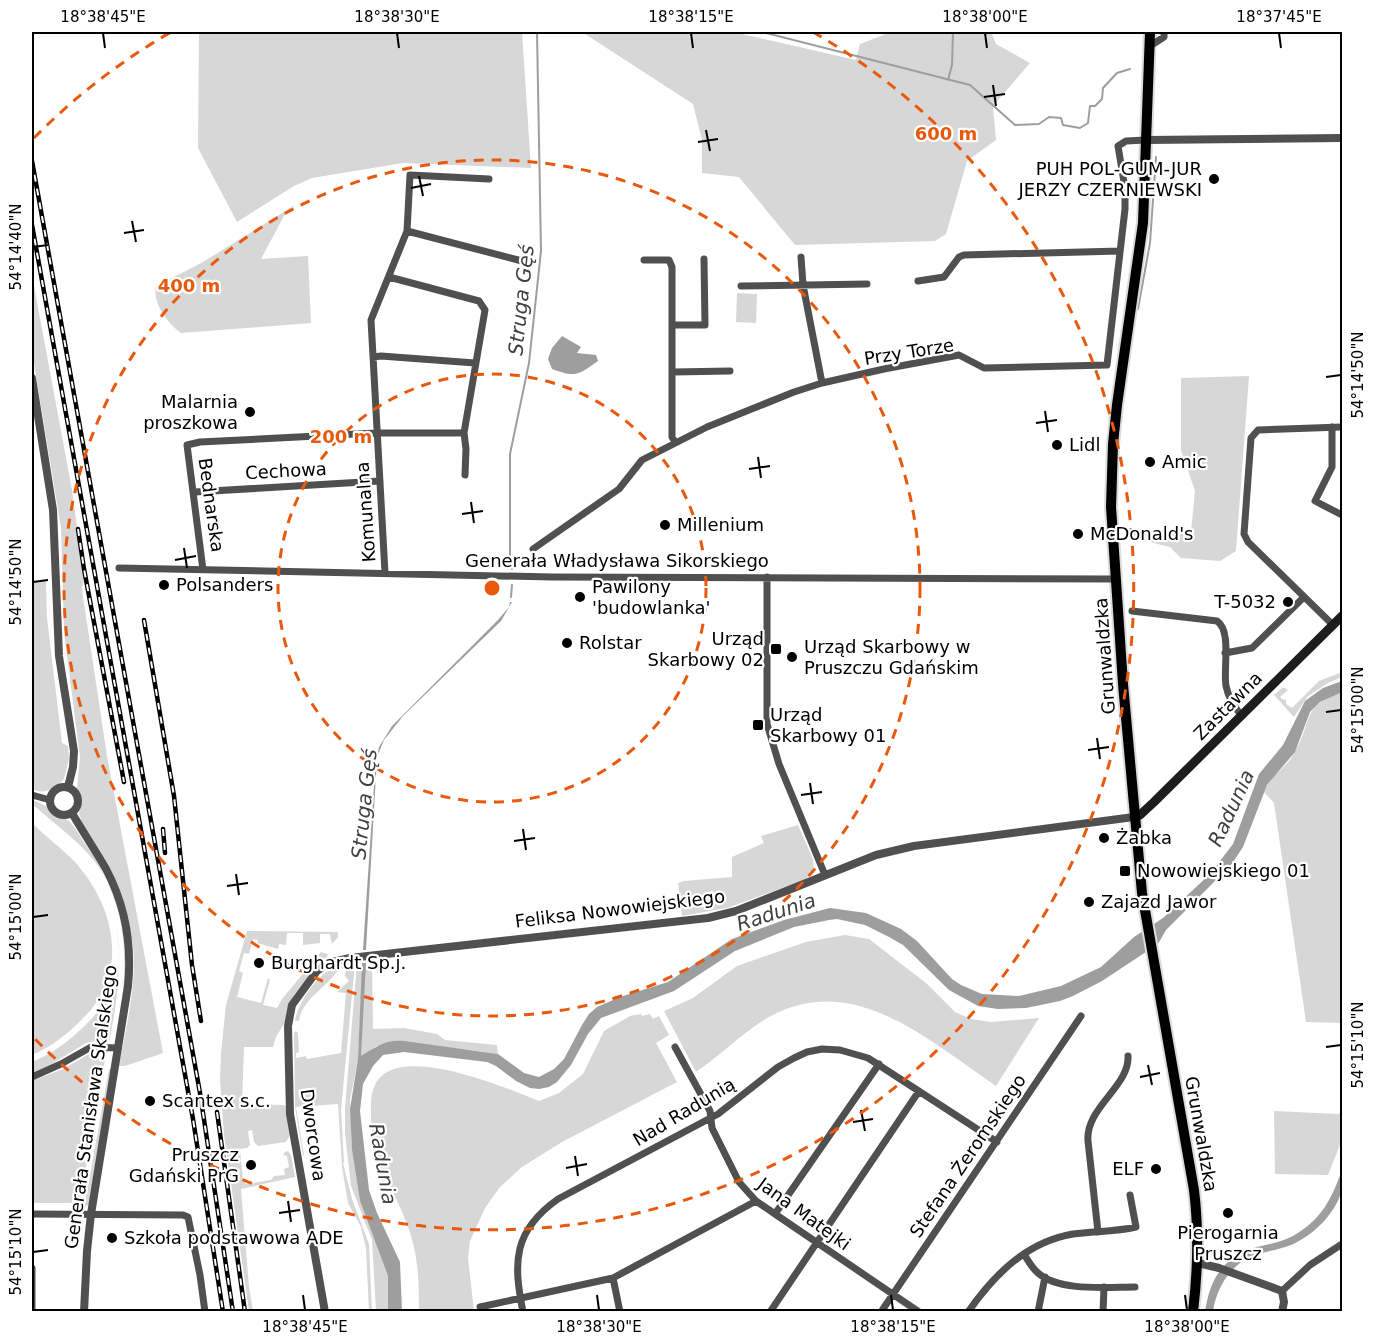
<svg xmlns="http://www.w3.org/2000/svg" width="1374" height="1343" viewBox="0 0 1374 1343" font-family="'DejaVu Sans',sans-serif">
<rect width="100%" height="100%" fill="#fff"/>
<path fill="#d7d7d7" d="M199 32H522L531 168 403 163 312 178 294 186 237 222 198 148Z
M582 32H733L856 60 860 44 891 32H991L996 44 1030 63 993 106 996 140 967 161 946 234 935 241 795 245 739 177 702 173V140L693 104Z
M295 205 284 216 261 259 308 256 311 323 181 333C168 324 152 303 156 286L203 262Z
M32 275 72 490 84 577 82 590 107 756 163 1053 125 1066H119C126 1027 142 965 129 929 116 889 93 853 79 814L81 799 77 788 80 757 64 632 61 528 32 351Z
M737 293 757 294 756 323 736 322Z
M1249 376 1236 551 1220 561 1181 558 1170 547 1133 538 1127 528 1191 532 1195 491 1181 450V378Z
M32 581H46L47 618 62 743 68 746 69 759 64 779C55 789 44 795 32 789Z
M1342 672V677L1328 683 1308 696 1294 717 1274 695 1282 688H1285L1288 690 1280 697 1284 700 1286 699V704L1292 708 1319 681Z
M1342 692V1023L1306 1022 1274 803 1264 792C1270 776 1285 769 1293 755 1313 725 1299 706 1342 692Z
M32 800C37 802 44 804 48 808 50 810 52 813 54 815 58 818 63 817 67 820 74 824 79 835 84 842 117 887 133 943 122 999 128 952 124 895 91 857 74 837 51 821 32 804Z
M32 823C45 836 60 847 73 860 113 902 130 969 87 1014 71 1031 54 1046 32 1055Z
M798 825 813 859 814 870 806 879 727 908 682 916 678 883 684 881 732 877V857L764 843 761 836Z
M117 928C122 967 117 1004 109 1042L94 1041 86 1043 50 1065 32 1073V1062C64 1050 114 1006 118 970 120 957 118 942 117 928Z
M247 931 338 932V937L332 944 330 934H320V943L303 945V933H287L286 945 279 944 278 949 257 943 258 940 253 939 249 954 244 953 239 971 243 973 237 997 261 1003 268 978 270 980 263 1005 277 1008 282 999 321 952 328 954 327 957 320 963 294 995 285 1022 276 1037 273 1047H244L242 1104 284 1105 286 1107 290 1135 286 1142 258 1146 254 1142 252 1130 248 1131 250 1145 247 1148 240 1149 243 1181 246 1184 271 1180 274 1176 285 1175 284 1169 289 1167 287 1156 283 1155 285 1152 288 1151 291 1155 295 1177 241 1189 249 1287 253 1311H249L224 1135 220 1080 221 1053 226 1005Z
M845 935 869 939 926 983 955 1012 971 1019 991 1022 1039 1018 996 1086C929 1041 854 970 769 1017 743 1032 721 1055 696 1072L664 1011 693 998 737 966 806 942Z
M372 962 373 1029 404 1028 437 1034 445 1040 497 1045 498 1054 471 1050 376 1046 362 1057 360 1056 365 966H370Z
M357 963 361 969 362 977 358 1060 350 1100 352 1150 360 1201 388 1276V1311H376L372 1240 351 1186 345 1134V1108Z
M348 966 354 968V974L341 1110 344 1162 343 1163 352 1199 369 1244 372 1311H369L366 1248 361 1228 363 1227H361L348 1203 342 1167 338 1104 296 1107 304 1155 303 1156 295 1107 294 1033 296 1031 298 1033 299 1052 296 1053V1058L306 1056 307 1059 341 1053 346 993 337 992 349 981 345 976 346 969 339 968C329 987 302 998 299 1021H295C297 1005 317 974 334 968 338 966 343 966 348 966Z
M641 1014 642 1016 650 1014 653 1019 659 1016 669 1035 656 1043 677 1082 562 1142 522 1167 500 1187 485 1208 470 1241 468 1258 474 1311H419C419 1264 417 1241 395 1197 391 1190 382 1183 379 1175 374 1163 372 1131 371 1117 371 1106 370 1095 375 1085 396 1040 506 1088 539 1101L559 1093 583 1074 604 1031 630 1016Z
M96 1050H108L102 1072 80 1202 78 1203V1198L72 1203H32V1081L63 1069Z
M109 1069H111L89 1204 84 1209Z
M1342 1108V1140L1328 1175 1275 1174 1274 1111 1339 1114Z"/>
<path fill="#9e9e9e" d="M562 336 581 347 577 353 596 355 598 361C578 375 576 378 552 369L548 359 552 348Z
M510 602H512L501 621 403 716 384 740 377 757 366 950H363L375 770 379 747 392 726 498 620 509 607Z
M1342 681V692L1320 702 1310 712 1295 752 1267 785 1243 847 1231 865 1166 930 1158 944 1102 981 1073 996 1060 1001 1026 1008 998 1009 978 1006 949 990 903 945 889 937 865 925 837 919 829 920 794 927 735 951 674 991 601 1018 588 1034 571 1065 557 1082 549 1087 539 1089 530 1088 516 1081 496 1066 487 1062 404 1052 383 1055 373 1066 363 1084 360 1111 369 1190 377 1213 400 1262 402 1311H388V1276L360 1201 352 1150 350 1109 358 1059 362 963H366L361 1056C376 1047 385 1039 404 1041L498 1054 524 1073 539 1077 554 1069 564 1059 582 1025 589 1014 597 1007 620 997 668 982 732 939 784 920 830 908 866 913 901 929 917 941 952 979 961 985 982 994 1019 996 1061 986 1101 967 1134 937 1163 918 1210 874 1233 844 1259 774 1283 745 1305 701 1323 688Z
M1342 1170C1342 1178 1344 1186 1341 1193 1334 1215 1312 1236 1291 1245 1276 1251 1256 1252 1243 1261 1226 1272 1216 1292 1213 1311L1205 1312C1210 1278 1223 1257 1257 1247 1269 1244 1282 1242 1293 1236 1322 1219 1331 1200 1342 1170Z"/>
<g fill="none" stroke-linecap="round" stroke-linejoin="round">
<path stroke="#9e9e9e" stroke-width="2" d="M762 32 970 85 1015 125 1039 124 1049 117 1061 118 1063 125 1080 128 1088 123 1090 106H1095L1102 99 1103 88 1117 73 1130 69
M948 80 952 65 953 32
M1138 309 1150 243 1156 157
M512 569 510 558V454L529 363 541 251 537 32
M511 597 512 585"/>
<defs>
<path id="primary" d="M1150 32 1143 223 1117 405 1113 444 1111 507 1123 684 1142 893 1194 1190C1199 1231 1198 1270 1193 1312"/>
</defs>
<use href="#primary" stroke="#dbdbdb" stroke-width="14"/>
<path stroke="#505050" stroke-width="7" d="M1150 46 1164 37V32
M407 231 522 261
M801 257 803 285 822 383
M644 260H669L672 267V437L675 442
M389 277 479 301 485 310 464 433 466 449 465 475
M918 281 944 277 959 257 964 255 1120 251
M741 286 867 284
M673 325H705L704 259
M373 357 381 356 475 363
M673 372 730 371
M1332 427V467L1315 501 1342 515
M195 492 380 481
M533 549 619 489 642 460 707 427 794 392 822 383 884 369 959 355 984 368 1107 365 1125 209V188L1118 146 1126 141 1146 140
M119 568 552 577 1116 579
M203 570 187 445 200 442 376 433H464
M385 573 371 320 407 231 410 175 489 179
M767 577V724L779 764 825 875
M1132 611 1217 621C1232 631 1223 669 1226 686 1228 696 1235 708 1242 716
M1333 625 1248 542 1244 534 1251 438 1258 430 1342 427
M1225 653 1252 648 1304 597
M32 795 50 800
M675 1047 710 1111 712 1128 739 1182 756 1201 775 1214 919 1312
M32 1077 61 1064 91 1047 118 1048
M32 1214 183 1215 188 1217 200 1275 205 1312
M775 1214 879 1064
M1098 1232 1088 1141C1085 1108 1130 1086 1128 1056
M1024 1254C1028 1261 1032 1268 1038 1273 1060 1292 1107 1287 1135 1287
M32 1268V1312
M613 1278 620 1312
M1282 1291 1310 1265 1342 1244
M480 1307 613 1278 756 1201
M523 1312C513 1262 513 1231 558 1199L718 1114 778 1067 794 1058 807 1052 822 1049 840 1050 868 1058 997 1142
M770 1312 919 1091
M881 1312 1081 1016
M968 1312C994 1275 1026 1242 1073 1234 1094 1231 1115 1232 1136 1227L1130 1195
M1038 1312 1045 1277
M1103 1312 1104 1287"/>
<path stroke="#505050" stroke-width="8" d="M1146 140 1342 138
M32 378 53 510 59 656 74 751 73 767 68 787
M50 801a14 14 0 1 1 28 0a14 14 0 1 1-28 0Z
M72 813C83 832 95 850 106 869 125 905 132 946 128 986L91 1214 87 1251 84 1312
M1198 1263 1219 1268 1282 1291 1284 1302 1282 1312
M325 1312 290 1114 288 1026 292 1005 317 971 328 963 350 958 708 918 736 911 876 855 914 846 1134 817"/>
<path stroke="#1d1d1d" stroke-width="9" d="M1134 817 1140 815 1154 802 1342 616"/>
<use href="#primary" stroke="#000" stroke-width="10"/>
<defs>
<path id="rail" d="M32 161 200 1093 233 1312
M32 225 193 1119 223 1312
M78 529 84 569 124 782
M144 620 174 796 192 965 201 1021
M163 829 165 853
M217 1112 245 1312"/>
</defs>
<use href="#rail" stroke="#000" stroke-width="4.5"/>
<use href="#rail" stroke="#fff" stroke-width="2" stroke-dasharray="7" stroke-linecap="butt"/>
</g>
<path fill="none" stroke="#000" stroke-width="2" d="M103 33 105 48M397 33 399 48M691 33 693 48M985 33 987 48M1279 33 1281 48M993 85 996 106M984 97 1005 94M706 130 710 151M698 142 718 139M419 176 423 196M411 188 431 184M132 221 136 242M124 233 144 230M33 247 48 245M1326 377 1341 375M1045 411 1048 432M1036 423 1057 420M758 457 761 478M749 469 770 466M471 502 474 523M462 514 483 511M184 548 187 568M175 560 196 556M33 582 48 580M1326 712 1341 710M1097 738 1100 759M1088 750 1109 747M810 783 813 804M801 795 822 792M523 829 526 850M514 841 535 838M236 874 239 895M227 886 248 883M33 917 48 915M1326 1047 1341 1045M1148 1065 1152 1085M1140 1077 1160 1073M861 1110 865 1131M853 1122 873 1119M575 1156 578 1176M566 1168 587 1164M288 1201 291 1222M279 1213 300 1210M33 1252 48 1250M303 1295 305 1310M597 1295 599 1310M891 1295 893 1310M1185 1295 1187 1310"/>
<g fill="none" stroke="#e8590c" stroke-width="3" stroke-dasharray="10 8">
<circle cx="492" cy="588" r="214"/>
<circle cx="492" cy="588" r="428"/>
<path d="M34 138A642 642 0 0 1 171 32M813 32A642 642 0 1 1 34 1038"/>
</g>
<g fill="#000" stroke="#fff" stroke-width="2">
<circle cx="1214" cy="179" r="6"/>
<circle cx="250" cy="412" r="6"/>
<circle cx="1057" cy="445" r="6"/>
<circle cx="1150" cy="462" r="6"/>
<circle cx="665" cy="525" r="6"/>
<circle cx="1078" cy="534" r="6"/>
<circle cx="164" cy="585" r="6"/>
<circle cx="580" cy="597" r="6"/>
<circle cx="1288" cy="602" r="6"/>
<circle cx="567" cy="643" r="6"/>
<rect x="770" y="643" width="12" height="12" rx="3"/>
<circle cx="792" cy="657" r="6"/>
<rect x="752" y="719" width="12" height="12" rx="3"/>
<circle cx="1104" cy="838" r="6"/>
<rect x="1119" y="865" width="12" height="12" rx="3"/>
<circle cx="1089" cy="902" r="6"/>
<circle cx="259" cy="963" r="6"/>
<circle cx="150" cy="1101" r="6"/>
<circle cx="251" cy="1165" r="6"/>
<circle cx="1156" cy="1169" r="6"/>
<circle cx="1228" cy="1213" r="6"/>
<circle cx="112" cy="1238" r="6"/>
</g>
<g text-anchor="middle" stroke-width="4.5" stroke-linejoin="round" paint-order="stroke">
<g font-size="18" fill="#000" stroke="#fff" text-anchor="start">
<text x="1202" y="175" text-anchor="end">PUH POL-GUM-JUR<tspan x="1202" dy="21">JERZY CZERNIEWSKI</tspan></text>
<text x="238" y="408" text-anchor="end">Malarnia<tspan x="238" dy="21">proszkowa</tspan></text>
<text x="1069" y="451">Lidl</text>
<text x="1162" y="468">Amic</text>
<text x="677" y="531">Millenium</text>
<text x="1090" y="540">McDonald's</text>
<text x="176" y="591">Polsanders</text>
<text x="592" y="593">Pawilony<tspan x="592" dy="21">'budowlanka'</tspan></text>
<text x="1276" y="608" text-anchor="end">T-5032</text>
<text x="764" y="645" text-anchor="end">Urząd<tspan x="764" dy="21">Skarbowy 02</tspan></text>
<text x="579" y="649">Rolstar</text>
<text x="804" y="653">Urząd Skarbowy w<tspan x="804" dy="21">Pruszczu Gdańskim</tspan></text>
<text x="770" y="721">Urząd<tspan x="770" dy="21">Skarbowy 01</tspan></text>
<text x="1116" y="844">Żabka</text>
<text x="1137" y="877">Nowowiejskiego 01</text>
<text x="1101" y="908">Zajazd Jawor</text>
<text x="271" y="969">Burghardt Sp.j.</text>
<text x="162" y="1107">Scantex s.c.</text>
<text x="239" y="1161" text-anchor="end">Pruszcz<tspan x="239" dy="21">Gdański PrG</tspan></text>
<text x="1144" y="1175" text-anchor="end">ELF</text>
<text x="1228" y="1239" text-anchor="middle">Pierogarnia<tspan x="1228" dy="21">Pruszcz</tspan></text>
<text x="124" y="1244">Szkoła podstawowa ADE</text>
</g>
<g font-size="18" fill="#000" stroke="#fff">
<text transform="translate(909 352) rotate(-9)" y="6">Przy Torze</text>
<text transform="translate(286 471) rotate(-3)" y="6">Cechowa</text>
<text transform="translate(211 505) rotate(82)" y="6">Bednarska</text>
<text transform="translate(366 512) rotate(-94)" y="6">Komunalna</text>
<text x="617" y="567">Generała Władysława Sikorskiego</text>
<text transform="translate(1105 656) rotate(-94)" y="6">Grunwaldzka</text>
<text transform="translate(1228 706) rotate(-45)" y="6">Zastawna</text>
<text transform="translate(620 909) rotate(-7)" y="6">Feliksa Nowowiejskiego</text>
<text transform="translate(91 1107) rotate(-82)" y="6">Generała Stanisława Skalskiego</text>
<text transform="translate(684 1112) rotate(-31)" y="6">Nad Radunią</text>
<text transform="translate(1201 1134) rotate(80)" y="6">Grunwaldzka</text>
<text transform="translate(313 1135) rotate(82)" y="6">Dworcowa</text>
<text transform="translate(968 1156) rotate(-56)" y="6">Stefana Żeromskiego</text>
<text transform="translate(804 1214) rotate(36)" y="6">Jana Matejki</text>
</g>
<g font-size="20" font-style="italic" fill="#3f3f3f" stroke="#fff">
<text transform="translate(521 300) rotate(-84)" y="7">Struga Gęś</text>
<text transform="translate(364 804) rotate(-84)" y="7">Struga Gęś</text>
<text transform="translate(1231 808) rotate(-65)" y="7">Radunia</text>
<text transform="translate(776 912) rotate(-18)" y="7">Radunia</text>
<text transform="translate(383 1164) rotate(80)" y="7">Radunia</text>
</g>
</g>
<circle cx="492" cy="588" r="9" fill="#e8590c" stroke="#fff" stroke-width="3"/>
<g font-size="18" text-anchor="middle" font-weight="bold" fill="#e8590c" stroke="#fff" stroke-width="4.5" stroke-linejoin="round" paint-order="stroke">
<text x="946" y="140">600 m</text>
<text x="189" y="292">400 m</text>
<text x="341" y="443">200 m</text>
</g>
<rect width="1374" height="1343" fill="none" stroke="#ffffff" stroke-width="66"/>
<rect x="33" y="33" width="1308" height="1277" fill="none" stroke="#000" stroke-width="2"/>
<g font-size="15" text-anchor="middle" fill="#000">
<text x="103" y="22">18°38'45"E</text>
<text x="397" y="22">18°38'30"E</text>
<text x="691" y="22">18°38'15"E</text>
<text x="985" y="22">18°38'00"E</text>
<text x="1279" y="22">18°37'45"E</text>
<text transform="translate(16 247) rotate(-90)" y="5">54°14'40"N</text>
<text transform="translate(1358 375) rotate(-90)" y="5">54°14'50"N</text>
<text transform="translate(16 582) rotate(-90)" y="5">54°14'50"N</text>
<text transform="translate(1358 710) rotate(-90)" y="5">54°15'00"N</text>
<text transform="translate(16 917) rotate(-90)" y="5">54°15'00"N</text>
<text transform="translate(1358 1045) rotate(-90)" y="5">54°15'10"N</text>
<text transform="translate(16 1252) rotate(-90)" y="5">54°15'10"N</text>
<text x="305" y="1332">18°38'45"E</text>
<text x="599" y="1332">18°38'30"E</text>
<text x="893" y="1332">18°38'15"E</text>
<text x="1187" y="1332">18°38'00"E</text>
</g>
</svg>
